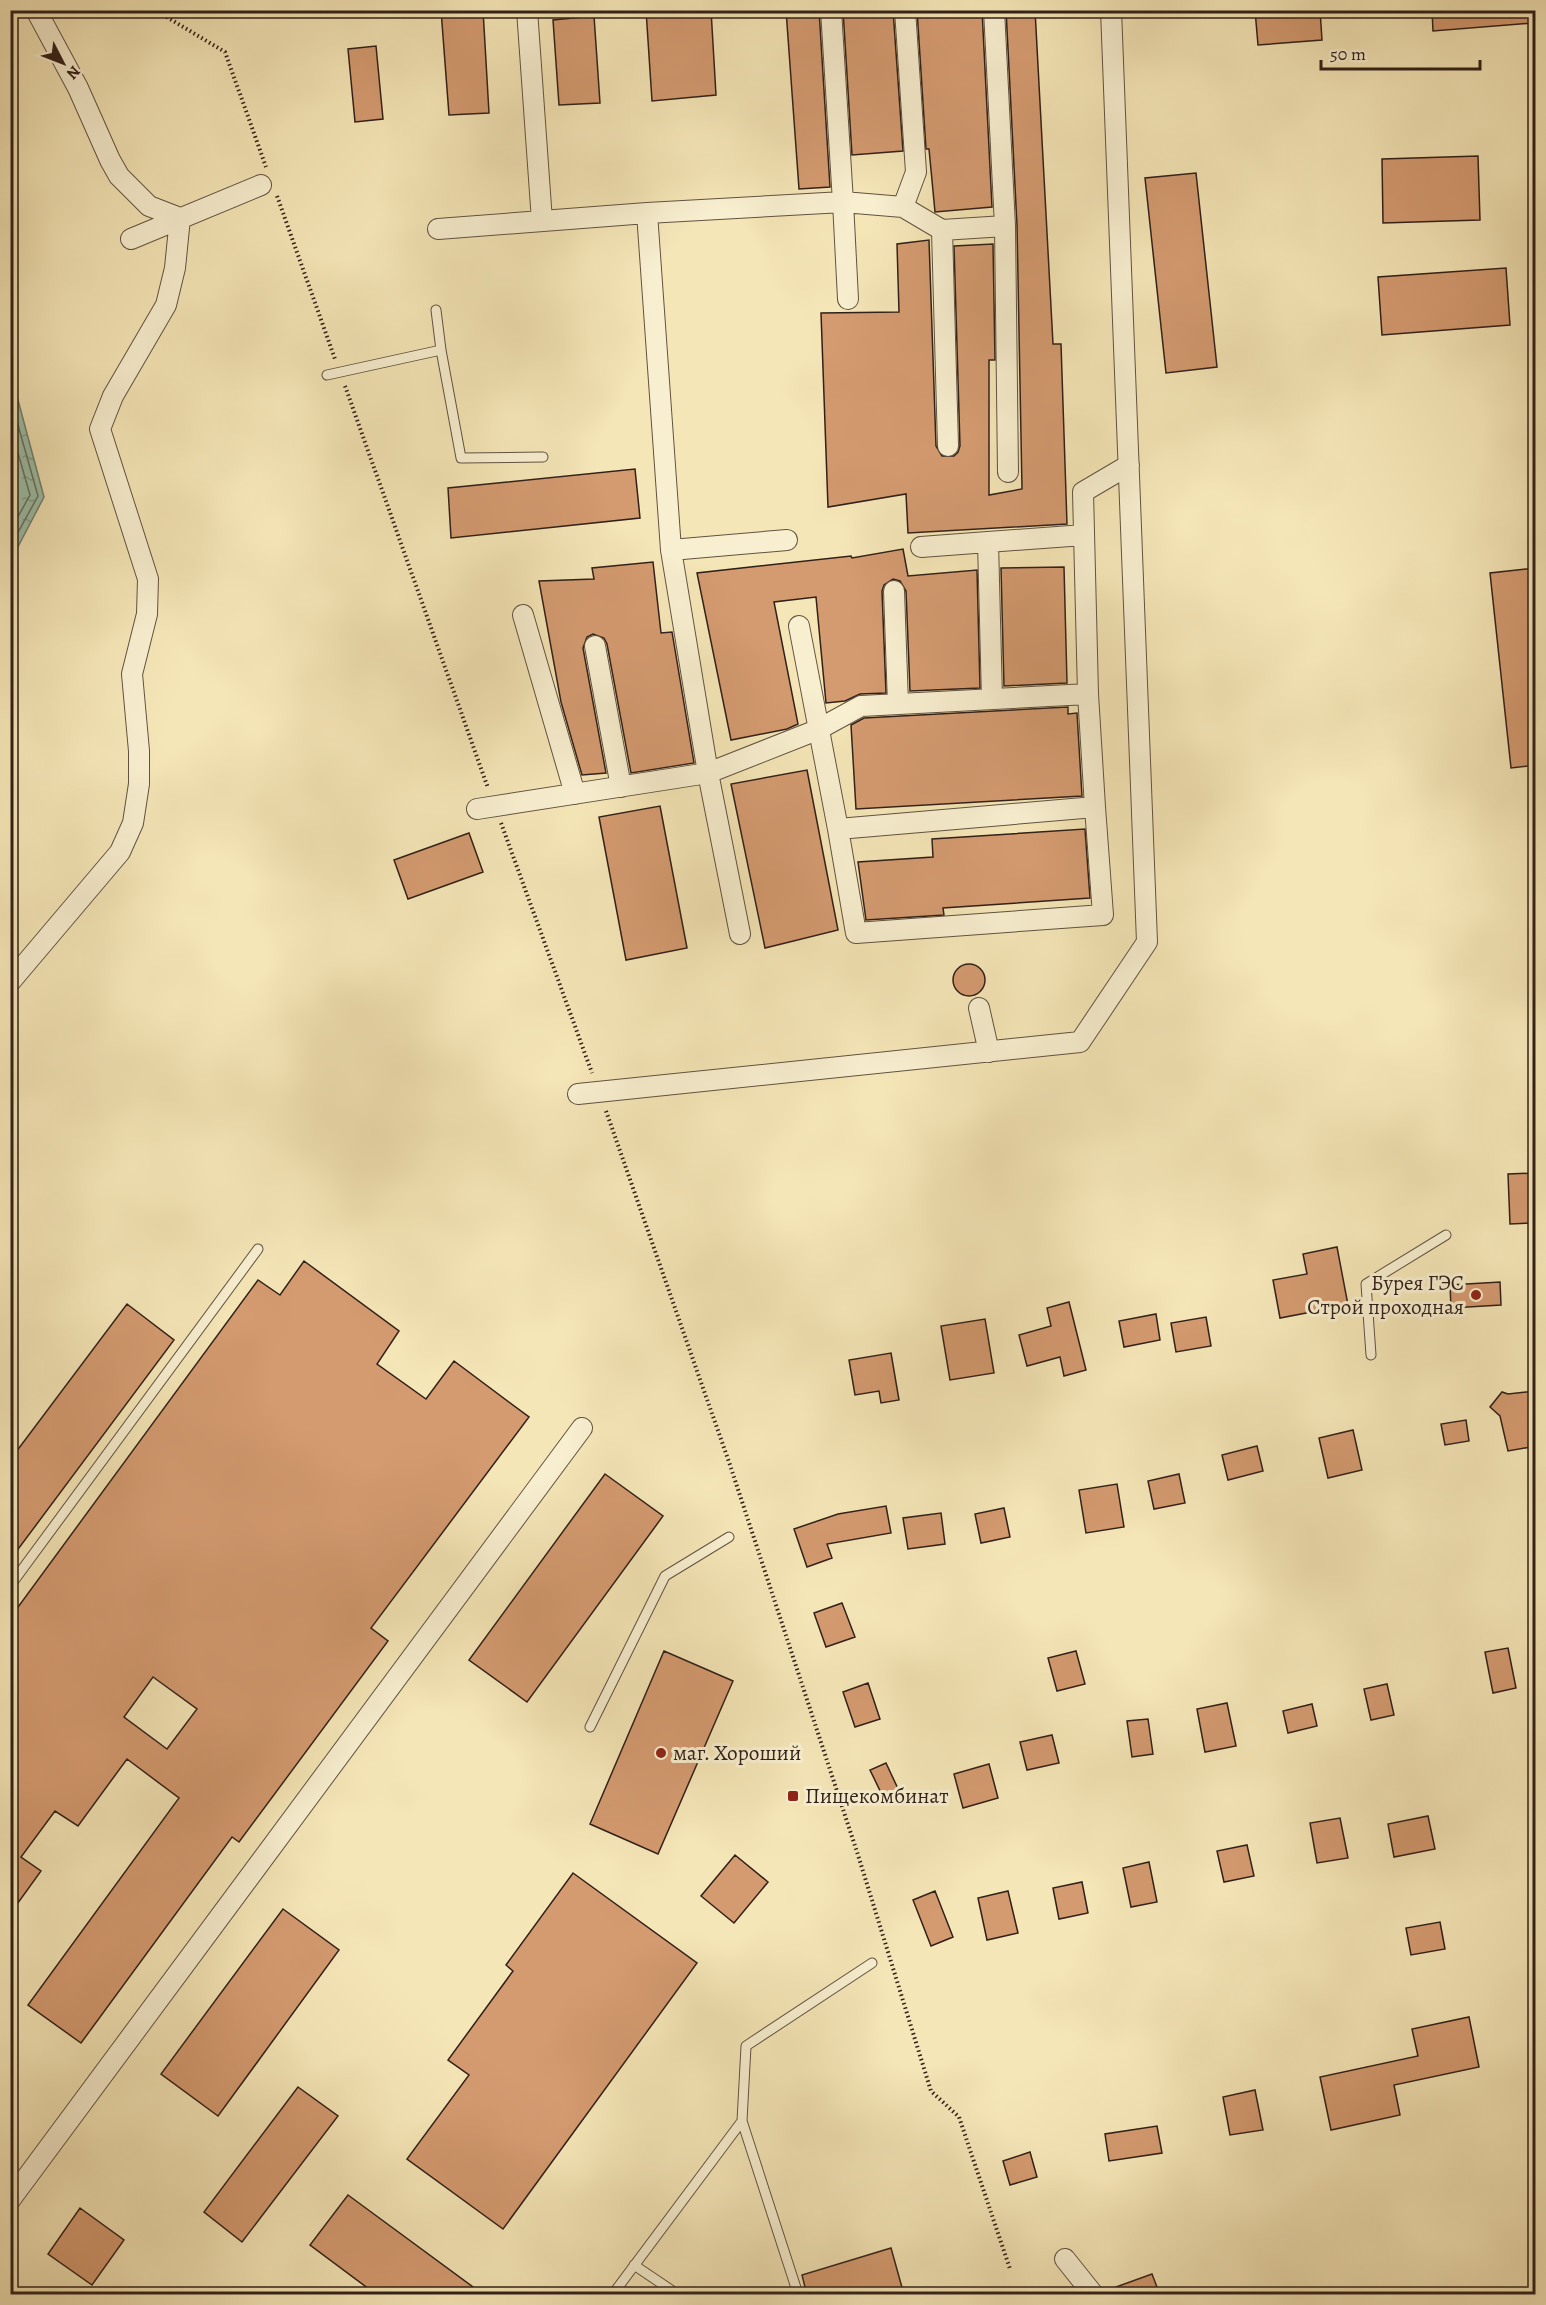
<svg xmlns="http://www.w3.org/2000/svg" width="1546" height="2305" viewBox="0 0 1546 2305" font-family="Alegreya,serif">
<defs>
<pattern id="water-ripples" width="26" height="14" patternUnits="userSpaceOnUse" patternTransform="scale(1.5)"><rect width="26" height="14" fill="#9dc0a9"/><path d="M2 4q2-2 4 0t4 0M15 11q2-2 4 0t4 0" fill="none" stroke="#809c89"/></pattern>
</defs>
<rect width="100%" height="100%" fill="#f5e6b7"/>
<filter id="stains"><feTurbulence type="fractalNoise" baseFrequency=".00333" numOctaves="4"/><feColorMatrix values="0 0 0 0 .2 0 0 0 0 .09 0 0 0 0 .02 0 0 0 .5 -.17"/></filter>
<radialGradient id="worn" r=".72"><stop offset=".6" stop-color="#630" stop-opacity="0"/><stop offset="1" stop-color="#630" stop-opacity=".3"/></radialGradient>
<path fill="url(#water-ripples)" stroke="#71806f" stroke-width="1.5" d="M11 374 44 497 11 560H10Z"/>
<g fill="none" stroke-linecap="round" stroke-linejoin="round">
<path stroke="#667061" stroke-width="1.5" d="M10 397 38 496 10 547
M10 425 30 495 10 531"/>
</g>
<path fill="#d49a70" stroke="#302019" stroke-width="1.5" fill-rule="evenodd" d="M441 10H483L489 113 449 115Z
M646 10H711L716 95 652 101Z
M786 10H819L830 187 799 189Z
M843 10H893L903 151 852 155Z
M917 10H982L992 207 935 212 929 149H926Z
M1006 10H1035L1053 344H1061L1067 524 908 533 906 494 828 507 821 313 899 312 897 244 929 240 936 446 942 456H954L958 452 960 446 954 246 993 244 995 360H989V495L1022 489 1017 225Z
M1255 10H1320L1322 40 1258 45Z
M1432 10H1532L1533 23 1433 31Z
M594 16 600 103 559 105 553 20Z
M376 46 383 119 355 122 348 49Z
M1478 156 1480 220 1383 223 1382 159Z
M1196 173 1217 367 1166 373 1145 178Z
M1506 268 1510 325 1382 335 1378 277Z
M635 469 640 518 451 538 448 488Z
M903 549 908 576 977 570 980 688 910 691 906 591 900 581 893 579 884 585 882 591 886 693 860 694 845 701 826 703 816 597 774 602 798 724 787 729 731 740 697 573 851 556 852 558Z
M653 562 661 633 672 632 694 763 631 773 607 644 604 638 593 634 587 637 583 648 606 773 582 775 561 702 539 581 594 579 592 568Z
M1064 567 1067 683 1004 686 1001 568Z
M1536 568V765L1511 768 1490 573Z
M1068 707V714L1077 713 1082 796 856 809 851 725 864 718Z
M807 770 838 930 765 948 731 784Z
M660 806 687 948 626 960 599 817Z
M1085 829 1090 898 943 908 944 915 866 920 858 862 933 857 932 839Z
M469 833 483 872 408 899 394 860Z
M953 980a16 16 0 1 1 32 0a16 16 0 1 1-32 0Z
M1536 1173V1206H1532V1223L1510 1224 1508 1174Z
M1337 1247 1348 1305 1280 1318 1273 1280 1307 1274 1303 1254Z
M304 1261 399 1331 377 1364 426 1399 454 1361 529 1417 371 1628 388 1641 239 1842 232 1837 81 2043 28 2005 179 1798 127 1759 78 1826 55 1811 21 1857 41 1871 10 1914V1618L258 1280 280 1295ZM153 1677 197 1709 167 1749 124 1717Z
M1500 1282 1501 1305 1451 1308 1450 1285Z
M1069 1302 1086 1370 1064 1376 1060 1357 1027 1366 1019 1335 1051 1326 1047 1308Z
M127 1304 174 1340 10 1560V1460Z
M1156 1314 1160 1340 1124 1347 1119 1321Z
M1206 1317 1211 1346 1176 1352 1171 1323Z
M985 1319 994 1373 950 1380 941 1326Z
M891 1353 899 1400 881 1403 879 1391 855 1395 849 1360Z
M1536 1391V1446L1508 1451 1500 1416 1490 1407 1502 1392 1508 1394Z
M1466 1420 1469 1441 1445 1445 1441 1424Z
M1353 1430 1362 1470 1328 1478 1319 1438Z
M1257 1446 1263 1471 1228 1480 1222 1455Z
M605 1474 663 1516 527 1702 469 1660Z
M1179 1474 1185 1503 1154 1509 1148 1481Z
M1117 1484 1124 1527 1086 1533 1079 1490Z
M886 1506 891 1533 827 1544 832 1558 807 1567 794 1529 838 1514Z
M1004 1508 1010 1537 981 1543 975 1514Z
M941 1513 945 1544 908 1549 903 1518Z
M842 1603 855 1637 826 1647 814 1613Z
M1508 1648 1516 1688 1493 1693 1485 1652Z
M664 1651 733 1681 658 1854 590 1824Z
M1076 1651 1085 1684 1057 1691 1048 1658Z
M868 1683 880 1719 855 1727 843 1692Z
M1387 1684 1394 1715 1371 1720 1364 1689Z
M1227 1703 1236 1746 1205 1752 1197 1709Z
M1312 1704 1317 1726 1288 1733 1283 1711Z
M1148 1719 1153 1754 1132 1757 1127 1721Z
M1052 1735 1059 1763 1027 1770 1020 1742Z
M886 1763 900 1793 885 1801 870 1770Z
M989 1764 998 1798 963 1808 954 1774Z
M1428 1816 1435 1849 1394 1857 1388 1824Z
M1340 1818 1348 1858 1317 1863 1310 1823Z
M1247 1845 1254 1876 1224 1882 1217 1851Z
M735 1855 768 1882 734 1923 701 1896Z
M1149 1862 1157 1902 1131 1907 1123 1868Z
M573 1873 697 1963 503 2229 407 2159 469 2075 448 2060 513 1971 506 1965Z
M1082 1882 1088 1913 1059 1919 1053 1888Z
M935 1891 953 1937 931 1946 913 1900Z
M1008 1891 1018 1933 987 1940 978 1898Z
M283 1909 339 1950 218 2116 161 2074Z
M1440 1922 1445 1949 1411 1955 1406 1928Z
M1469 2017 1479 2067 1394 2085 1400 2115 1331 2130 1320 2077 1418 2056 1412 2029Z
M298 2087 338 2116 242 2242 204 2212Z
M1255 2090 1263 2130 1230 2135 1223 2097Z
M1157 2126 1162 2153 1109 2161 1105 2134Z
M1030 2152 1037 2177 1010 2185 1003 2161Z
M348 2195 484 2295H377L310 2245Z
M80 2208 124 2240 92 2285 48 2254Z
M891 2248 903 2291 890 2295H807L802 2275Z
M1152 2274 1160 2295H1105V2291Z"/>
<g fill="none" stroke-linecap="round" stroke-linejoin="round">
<defs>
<path id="service" d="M436 310 441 350
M327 375 441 350 461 458 543 457
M1371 1355 1366 1284 1446 1235
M10 1586 258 1249
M590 1727 665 1576 729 1537
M742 2121 798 2294
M634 2265 677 2294
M613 2294 742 2121 746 2046 872 1963"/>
<path id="minor" d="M527 10 542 221
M994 10 1005 226
M903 207 942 230 948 446
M647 213 671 550 708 773 740 934
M438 229 647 213 843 202 831 10
M942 230 1005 226 1008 472
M131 239 261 185
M848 299 843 202 903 207 916 172 905 10
M921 547 988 542
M671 550 787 540
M894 591 898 704
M523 615 575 794
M799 626 838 829 1095 807 1088 694
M595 646 621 787
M992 699 988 542 1084 535
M477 809 708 773 817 730 861 706 1088 694 1083 492 1129 465
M838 829 856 933 1103 915 1095 807
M10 982 120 852 133 823 139 784V751L132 674 147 614 148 579 100 429 113 396 166 305 175 268 180 218 149 206 119 176 110 160 78 88 36 10
M979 1008 989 1052
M578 1094 1080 1042 1147 942 1111 10
M10 2200 582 1428
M1065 2259 1093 2294"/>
</defs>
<use href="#service" stroke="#615240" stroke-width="11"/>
<use href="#minor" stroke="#615240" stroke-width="22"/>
<path stroke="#302019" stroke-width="4" stroke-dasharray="1.5 3" stroke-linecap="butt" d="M155 10 225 52 266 167
M277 196 335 359
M345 386 488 788
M501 823 592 1073
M606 1111 730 1465 858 1855 931 2091 959 2117 1010 2269"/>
<use href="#service" stroke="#f8efd0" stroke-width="9"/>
<use href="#minor" stroke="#f8efd0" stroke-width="20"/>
</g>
<g fill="#8f2418" stroke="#f8efd0" stroke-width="2">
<circle cx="1476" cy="1295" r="6"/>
<circle cx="661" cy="1753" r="6"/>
<rect x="787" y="1790" width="12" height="12" rx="3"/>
</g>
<g text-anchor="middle" stroke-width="6" stroke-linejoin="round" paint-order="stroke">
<g font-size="21" fill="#302019" stroke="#f8efd0" text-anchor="start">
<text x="1464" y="1290" text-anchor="end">Бурея ГЭС<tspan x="1464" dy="24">Строй проходная</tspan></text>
<text x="673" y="1760">маг. Хороший</text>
<text x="805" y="1803">Пищекомбинат</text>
</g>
</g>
<rect width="1546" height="2305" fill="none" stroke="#f5e6b7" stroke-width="36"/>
<rect x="12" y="12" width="1522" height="2281" fill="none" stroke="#302019" stroke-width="3"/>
<rect x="18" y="18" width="1510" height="2269" fill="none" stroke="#302019" stroke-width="1.5"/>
<g transform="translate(63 63) rotate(132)" stroke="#f8efd0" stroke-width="4.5" paint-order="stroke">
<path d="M0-4.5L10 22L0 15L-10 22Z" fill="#302019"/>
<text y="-9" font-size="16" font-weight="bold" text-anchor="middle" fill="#302019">N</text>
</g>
<path d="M1321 60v9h159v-9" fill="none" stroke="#302019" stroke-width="3"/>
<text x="1330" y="60" font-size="18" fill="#302019" stroke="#f8efd0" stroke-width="4.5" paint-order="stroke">50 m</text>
<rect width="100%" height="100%" filter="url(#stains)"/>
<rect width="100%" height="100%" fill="url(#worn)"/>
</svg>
